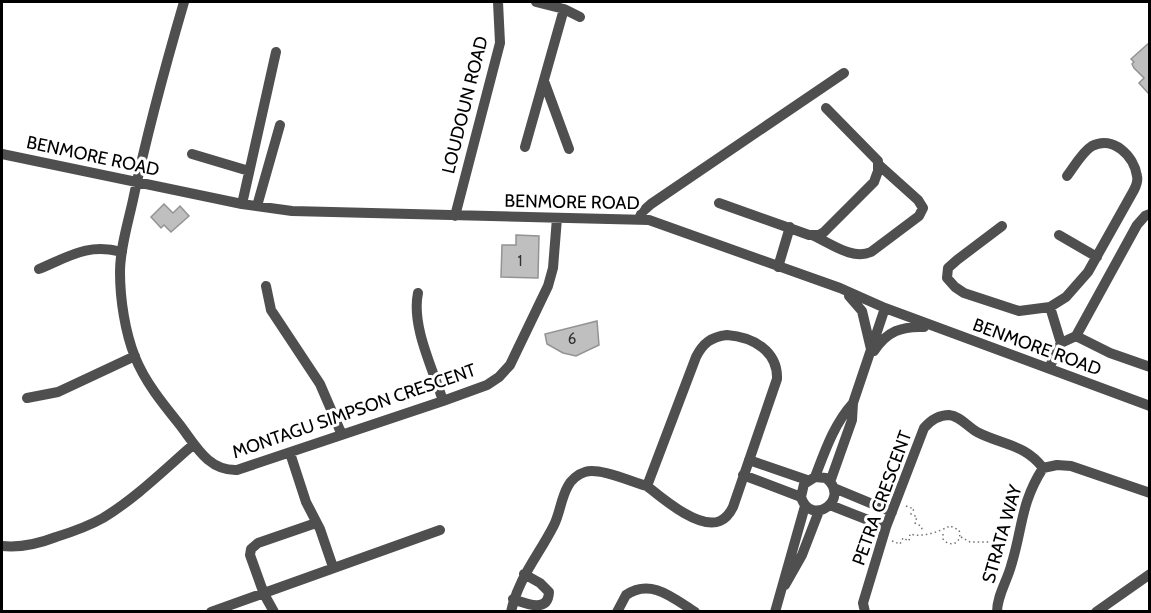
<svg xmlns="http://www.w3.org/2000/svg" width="1151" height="613" viewBox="0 0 1151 613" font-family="Cabin,sans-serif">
<rect width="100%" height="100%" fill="#fff"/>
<path fill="#bfbfbf" stroke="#939393" stroke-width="1.5" d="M1149 43V94L1139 83 1144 78 1134 68 1132 64 1134 62 1131 59Z
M164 204 173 213 180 206 189 216 171 232 164 225 161 228 151 217Z
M516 235 539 236 538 278 501 277 502 245H516Z
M597 321 599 345 576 356 563 353 547 344 545 334Z"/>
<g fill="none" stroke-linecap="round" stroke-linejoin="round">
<path stroke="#717171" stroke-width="1.5" stroke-dasharray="1.5 3" stroke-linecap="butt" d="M906 506 914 509 911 514 917 517 915 523 921 526 923 532
M961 537 970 542H1006
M892 541 900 544 903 538 909 541 910 534C923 538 940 531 950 526L959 530C963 542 951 549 943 539V531"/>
<path stroke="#4f4f4f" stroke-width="10" d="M184 2C165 67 147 133 133 200 128 223 120 248 120 272 120 299 125 332 135 357 145 382 163 404 180 425 196 446 208 471 237 470L443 401 487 385 499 377 510 365 548 286 553 268 557 218
M536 2 564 9 580 17
M544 81 569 149
M525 147 564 9
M2 154 242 204 292 211 649 220 840 288 885 308 1150 406
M192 154 249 171
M719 203 809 235H819L824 232 874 182 878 171V161L826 108
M242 204 276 52
M257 206 280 125
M455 216 500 43 498 2
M639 219 642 212 651 204 844 73
M1002 226 957 260 948 268 947 278 955 287 964 293 1019 311 1050 307 1066 297 1088 272 1134 190C1136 186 1138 180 1137 176 1134 156 1113 135 1092 146 1082 152 1074 167 1067 176
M1059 235 1097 257
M814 236C832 244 852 260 871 252L919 216 923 208 918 200 879 165
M778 267 790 227
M39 269C70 256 88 243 122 252
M266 286 271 310 320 384 342 435
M418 293C411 326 433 369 443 401
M849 296 862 311 871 349
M727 335C753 337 778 351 777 379L733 507C730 513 727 518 720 521 699 530 662 498 647 486L696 357C703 343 711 337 727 335Z
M1076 336 1110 353 1150 367
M1061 343 1076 336 1137 225 1145 216 1150 214
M874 351C887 331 902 326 924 327
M1049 368 1061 343 1050 307
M27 398 58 392 135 356
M290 453 306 502 320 529 333 567
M749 460 807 480
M743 475 801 497C811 528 852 499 826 478L815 477 804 484 801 497
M815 477C825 451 834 424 853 403
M830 482 852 420 853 403 885 308
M834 488 892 512
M830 505 886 527
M2 546C21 548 38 544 56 537 72 532 89 526 103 518 136 498 165 469 194 444
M785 585 802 555 819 511
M513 599C527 604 548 613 549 592L540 583 524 574
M211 612 440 530
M274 612 264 594 250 555 251 549 258 543 316 523
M511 612C518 578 539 555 554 525 560 513 561 498 568 486 571 480 578 474 585 472 599 467 632 482 647 486
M617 612 626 595C651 578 673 598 695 612
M775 612 805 506
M865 612 863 603 886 527 924 428C930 421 938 415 949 415 960 416 968 427 977 432 1002 445 1025 444 1043 468L1057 465 1071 466 1150 493
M997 612C997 596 1007 581 1011 566 1023 528 1020 504 1043 468
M1096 612 1150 574"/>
</g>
<g text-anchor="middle" stroke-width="6" stroke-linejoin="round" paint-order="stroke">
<g font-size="15" fill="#303030">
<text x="520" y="266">1</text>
<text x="572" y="344">6</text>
</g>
<g font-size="18" fill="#000" stroke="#fff">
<text transform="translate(465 105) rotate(-76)" y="6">LOUDOUN ROAD</text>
<text transform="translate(93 156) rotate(12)" y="6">BENMORE ROAD</text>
<text transform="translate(572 202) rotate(1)" y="6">BENMORE ROAD</text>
<text transform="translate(1037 347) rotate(20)" y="6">BENMORE ROAD</text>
<text transform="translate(354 411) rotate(-19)" y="6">MONTAGU SIMPSON CRESCENT</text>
<text transform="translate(882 498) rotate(-70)" y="6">PETRA CRESCENT</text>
<text transform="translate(1002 534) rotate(-74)" y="6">STRATA WAY</text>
</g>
</g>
<rect width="1151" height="613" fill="none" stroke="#000000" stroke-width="6"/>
</svg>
